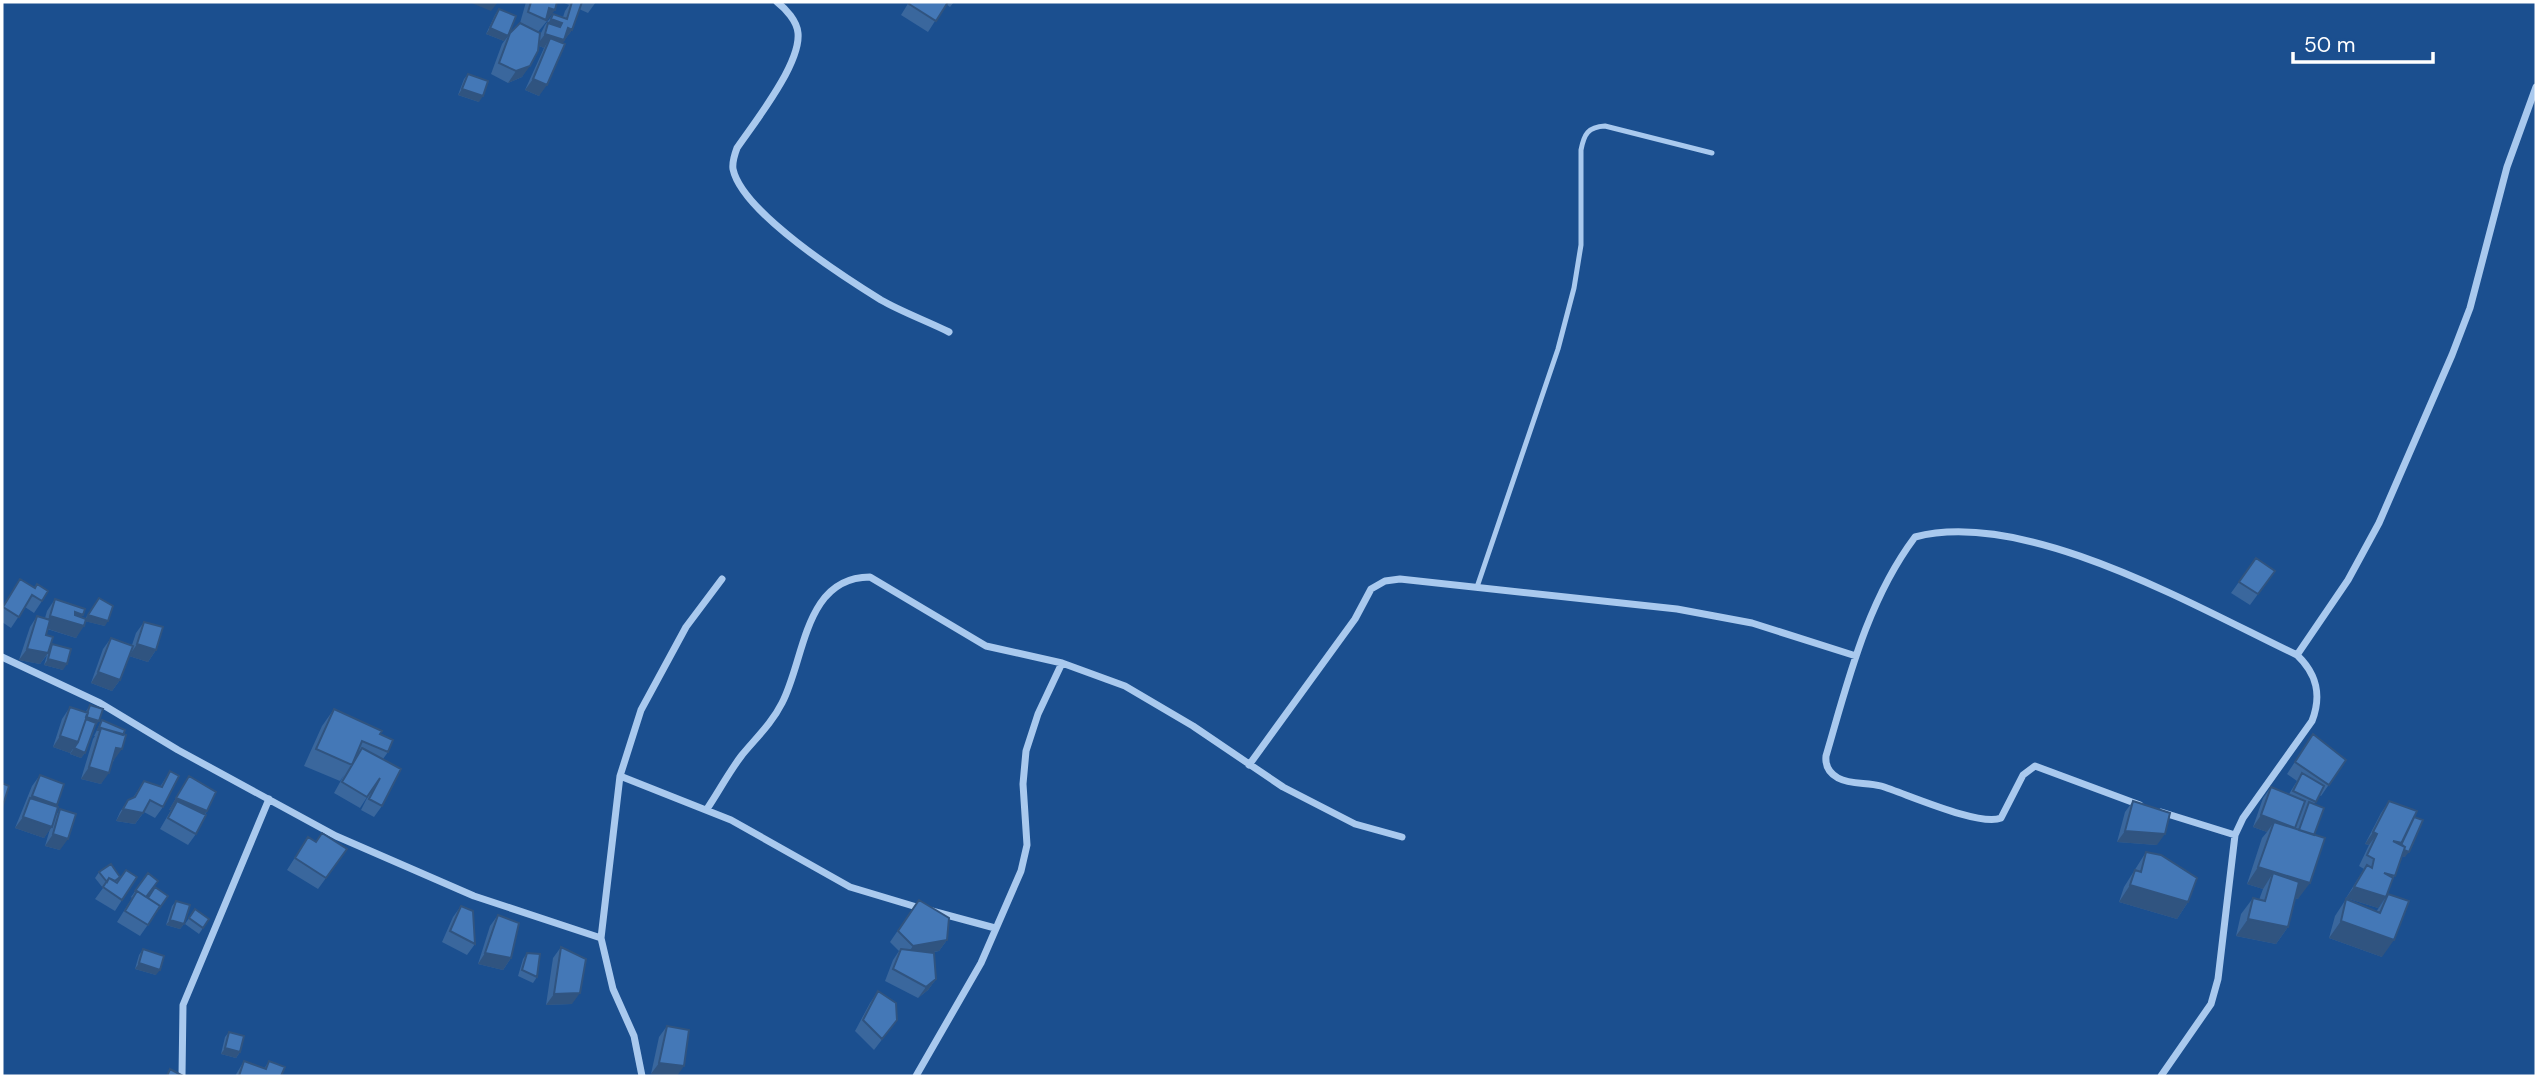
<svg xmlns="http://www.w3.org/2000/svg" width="2538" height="1078" viewBox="0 0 2538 1078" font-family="'DM Sans',sans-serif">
<rect width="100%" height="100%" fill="#1b4f8f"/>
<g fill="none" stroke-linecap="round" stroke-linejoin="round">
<path stroke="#a9c9ee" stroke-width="5" d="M1477 587 1558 349 1574 288 1581 245V150C1584 134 1588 127 1605 126L1712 153"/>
<path stroke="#a9c9ee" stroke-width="7" d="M777 2C786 9 797 21 798 33 801 64 754 123 737 148 734 156 732 162 733 169 742 212 844 277 881 300 902 312 927 321 949 332
M2 657 100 703 178 750 336 836 474 896 601 938
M1249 765 1355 619 1371 589 1385 581 1400 579 1677 609 1752 623 1856 656
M620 776 731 820 850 887 920 908
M2140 805 2035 766 2023 775 2001 818C1980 827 1907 794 1881 786 1867 782 1851 785 1838 778 1829 773 1825 766 1826 756 1848 681 1867 601 1915 537 2026 508 2196 607 2297 655
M707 809C719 791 729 772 742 755 756 738 772 723 782 703 805 659 804 577 870 577L986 646 1062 663 1125 686 1193 726 1283 787 1355 824 1402 837
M2161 812 2235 835
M932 911 995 928
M182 1076 183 1005 269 799
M642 1076 634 1036 613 989 601 938 620 776 641 710 686 627 722 579
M916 1076 981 963 1021 871 1027 845 1023 784 1026 751 1038 714 1062 663
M2161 1076 2211 1004 2218 979 2235 835 2243 818 2312 721C2322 695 2317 674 2297 655L2348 580 2379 523 2452 355 2470 308 2507 167 2536 87"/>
</g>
<path fill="#3a679d" d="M526 2H557L547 21 538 32 528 27 539 37 545 25 553 14 563 17 565 11 569 5 562 2H596L588 13 579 9 572 30 562 43 539 96 525 90 544 48 539 46 522 77 508 83 491 74 502 44 510 33 520 23Z
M909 2H954L950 7 946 4 928 32 901 15Z
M499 9 504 41 486 34 495 15Z
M468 74 479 102 458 95 464 79Z
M2256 558 2275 571 2250 605 2231 593Z
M20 579 42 601 34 613 25 607 11 628 2 622V608Z
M99 598 105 626 85 621 76 638 47 629 46 635 50 647 52 644 63 670 44 665 47 655 40 664 19 660 30 627 37 616 45 618 47 611 55 599 83 615 81 617 85 619Z
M144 622 156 650 148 662 129 656 120 680 112 691 91 683 103 649 111 638 132 645 136 633Z
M90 705 95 727 85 753 81 758 70 754 71 751 70 753 53 747 62 719 70 707 85 713Z
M334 709 380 734 388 752 383 759 382 806 374 817 361 810 369 794 360 808 334 793 344 775 340 781 304 766 322 726Z
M102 720 114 760 101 784 81 779 93 739 95 736H94Z
M2313 734 2346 760 2321 796 2319 795 2314 804V835L2298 899 2295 898 2288 927 2276 944 2236 936 2241 914 2253 898 2259 900 2263 889 2247 884 2262 838 2267 832 2253 827 2263 798 2271 787 2289 794 2297 781 2287 774Z
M170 771 163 807 155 818 144 812 135 824 116 821 120 812 128 800 133 798 144 781 160 787Z
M40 775 57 805 56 807 55 817 60 809V850L45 846 50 829 44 838 15 828 32 786Z
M189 776 207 811 196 834 188 845 160 829 171 810H169Z
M2133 801 2157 845 2117 842 2125 812Z
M2389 801 2414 817 2405 857 2402 856 2386 897 2378 908 2346 898 2364 869 2359 866 2369 845 2365 844 2381 813Z
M308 837 316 842 347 849 318 889 287 870Z
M2146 852 2188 902 2177 919 2119 902 2124 887Z
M99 872 120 877 122 900 115 911 95 899 103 888 95 878Z
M148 873 147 897 148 898 168 896 140 936 117 922 132 898 131 897Z
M2388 894 2382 957 2329 938 2335 916 2346 899 2376 912Z
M176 901 184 924 180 929 166 925 172 906Z
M461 906 475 944 467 955 442 942 453 917Z
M195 909 209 919 199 934 185 924Z
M911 911 947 940 939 951 931 953 936 979 928 990 918 998 885 981 893 960 899 951 890 942Z
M498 915 511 958 503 970 478 964 490 926Z
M561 947 572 1004 546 1005 553 958Z
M143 949 156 975 135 969 139 955Z
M527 953 537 977 533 983 518 976 523 959Z
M878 991 897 1020 874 1050 855 1031 870 1003Z
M667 1026 689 1030 651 1074 659 1037Z
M229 1032 240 1052 236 1058 221 1054 225 1037Z
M244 1061 264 1069 269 1061 281 1076H235Z"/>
<path fill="#305480" d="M469 2H498L491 11Z
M549 8 555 10 547 21 542 19Z
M551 19 562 23 554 34 548 23 543 30Z
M490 28 508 36 504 41 486 34Z
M568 28 572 30 556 52 550 38 544 48 537 45 545 34Z
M530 66 522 77 508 83 516 71Z
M533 79 547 85 539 96 525 90Z
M462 89 483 96 479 102 458 95Z
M75 612 83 615 76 624 84 626 76 638 42 627 50 616Z
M88 615 108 621 105 626 84 621Z
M137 644 156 650 148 662 129 656Z
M27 649 48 653 40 664 19 660Z
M48 659 67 664 63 670 44 665Z
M98 672 120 680 112 691 91 683Z
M86 717 99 721 95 727 84 723Z
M60 736 78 742 70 753 53 747Z
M74 748 85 753 81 758 70 754Z
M116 748 122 749 114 760 109 759Z
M89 767 109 773 101 784 81 779Z
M32 796 57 805 49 816 29 800Z
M176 798 207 811 199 822 177 801 171 810H169Z
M123 809 143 813 135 824 116 821Z
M2261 815 2295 828 2274 822 2267 832 2253 827Z
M23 817 52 827 44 838 15 828Z
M2125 831 2165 834 2157 845 2117 842Z
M2373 832 2377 834 2369 845 2365 844Z
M53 834 68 839 60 850 45 846Z
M2398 848 2409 852 2405 857 2394 854Z
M2258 867 2310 883 2298 899 2268 890 2273 873 2263 889 2247 884Z
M2130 885 2188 902 2177 919 2119 902Z
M2354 887 2386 897 2378 908 2346 898Z
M2248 919 2288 927 2276 944 2236 936Z
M170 920 184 924 180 929 166 925Z
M2341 921 2394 940 2382 957 2329 938Z
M947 940 939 951 905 957 913 946Z
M485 953 511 958 503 970 478 964Z
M139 963 160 970 156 975 135 969Z
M936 979 928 990 918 998 926 987Z
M580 993 572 1004 546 1005 554 994Z
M225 1048 240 1052 236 1058 221 1054Z
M659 1063 684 1066 677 1076 651 1074Z"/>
<path fill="#4478b7" stroke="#305480" stroke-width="2" d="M531 2H557L555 10 549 8 546 20 528 12Z
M572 2H582L572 30 568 28 564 40 545 34 548 23 560 27 562 23 551 19 553 14 567 19Z
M910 2H948L936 21 909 4Z
M499 9 516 16 508 36 490 28Z
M520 23 540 33 538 51 530 66 516 71 499 63 510 33Z
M550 38 565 44 547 85 533 79Z
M468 74 488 81 483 96 462 89Z
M2256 558 2275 571 2258 594 2239 582Z
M20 579 35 588 37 584 48 591 42 601 32 595 19 617 3 607Z
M99 598 113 606 108 621 88 615Z
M55 599 85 609 83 615 75 612V615L86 619 84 626 50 616Z
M37 616 50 620 46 635 53 637 48 653 27 649Z
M144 622 163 627 156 650 137 644Z
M111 638 133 646 120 680 98 672Z
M52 644 71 649 67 664 48 659Z
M90 705 103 709 99 721 86 717Z
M70 707 88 713 78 742 60 736Z
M334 709 382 731 380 734 393 740 388 752 362 741 352 765 316 749Z
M86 719 96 723 85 753 74 748 78 742Z
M102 720 125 730 123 735 101 728 99 730H98Z
M101 728 126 735 122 749 116 748 109 773 89 767Z
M2313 734 2346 760 2329 785 2295 762Z
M362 748 401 769 382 806 369 799 380 778 367 797 342 782Z
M170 771 179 776 163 807 150 800 143 813 123 809 128 800 135 797 144 781 162 787Z
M2302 773 2324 786 2316 802 2293 791Z
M40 775 64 784 57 805 32 796Z
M189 776 216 792 207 811 176 798Z
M2 783 9 786 2 808Z
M2271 787 2305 801 2295 828 2261 815Z
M30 798 58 807 52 827 23 817Z
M177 801 206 815 196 834 168 818Z
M2133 801 2170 813 2165 834 2125 831Z
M2389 801 2417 811 2402 843 2393 841 2405 847 2395 876 2384 873 2393 878 2386 897 2354 887 2367 865 2372 868 2374 859 2367 855 2377 834 2373 832Z
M2309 802 2324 808 2314 835 2299 830Z
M60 809 76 814 68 839 53 834Z
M2414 817 2423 820 2409 852 2404 850 2405 847 2401 844Z
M2274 822 2325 838 2310 883 2258 867Z
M322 833 347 849 326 878 295 858 308 837 316 842Z
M2146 852 2161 855 2197 878 2188 902 2130 885 2135 870 2141 872Z
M111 864 120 877 115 881 109 878 107 882 99 872Z
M126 870 137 877 122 900 103 887 109 878 117 883Z
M148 873 158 881 146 897 137 891 136 892 135 891Z
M2273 873 2299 882 2288 927 2248 919 2253 898 2265 901Z
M155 887 168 896 159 909 160 906 148 898Z
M137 891 160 906 148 925 125 911Z
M2388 894 2409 901 2394 940 2341 921 2346 899 2380 913Z
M919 900 949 918 947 940 913 946 898 931Z
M176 901 190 905 184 924 170 920Z
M461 906 473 911 475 944 450 931Z
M195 909 209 919 203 928 189 918Z
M498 915 519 923 511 958 485 953Z
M561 947 586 959 580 993 554 994Z
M143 949 164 956 160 970 139 963Z
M901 949 934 953 936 979 926 987 893 969Z
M527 953 540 954 537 977 522 970Z
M878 991 896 1003 897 1020 882 1039 863 1020Z
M667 1026 689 1030 684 1066 659 1063Z
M229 1032 244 1036 240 1052 225 1048Z
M244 1061 266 1069 269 1061 285 1067 281 1076H239Z
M170 1069 183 1076H167Z"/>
<rect width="2538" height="1078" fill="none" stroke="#ffffff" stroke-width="7"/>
<path d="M2293 52v10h140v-10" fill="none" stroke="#ffffff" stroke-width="3.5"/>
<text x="2304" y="52" font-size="21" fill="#ffffff" stroke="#1b4f8f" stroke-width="5" paint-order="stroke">50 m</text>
</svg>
